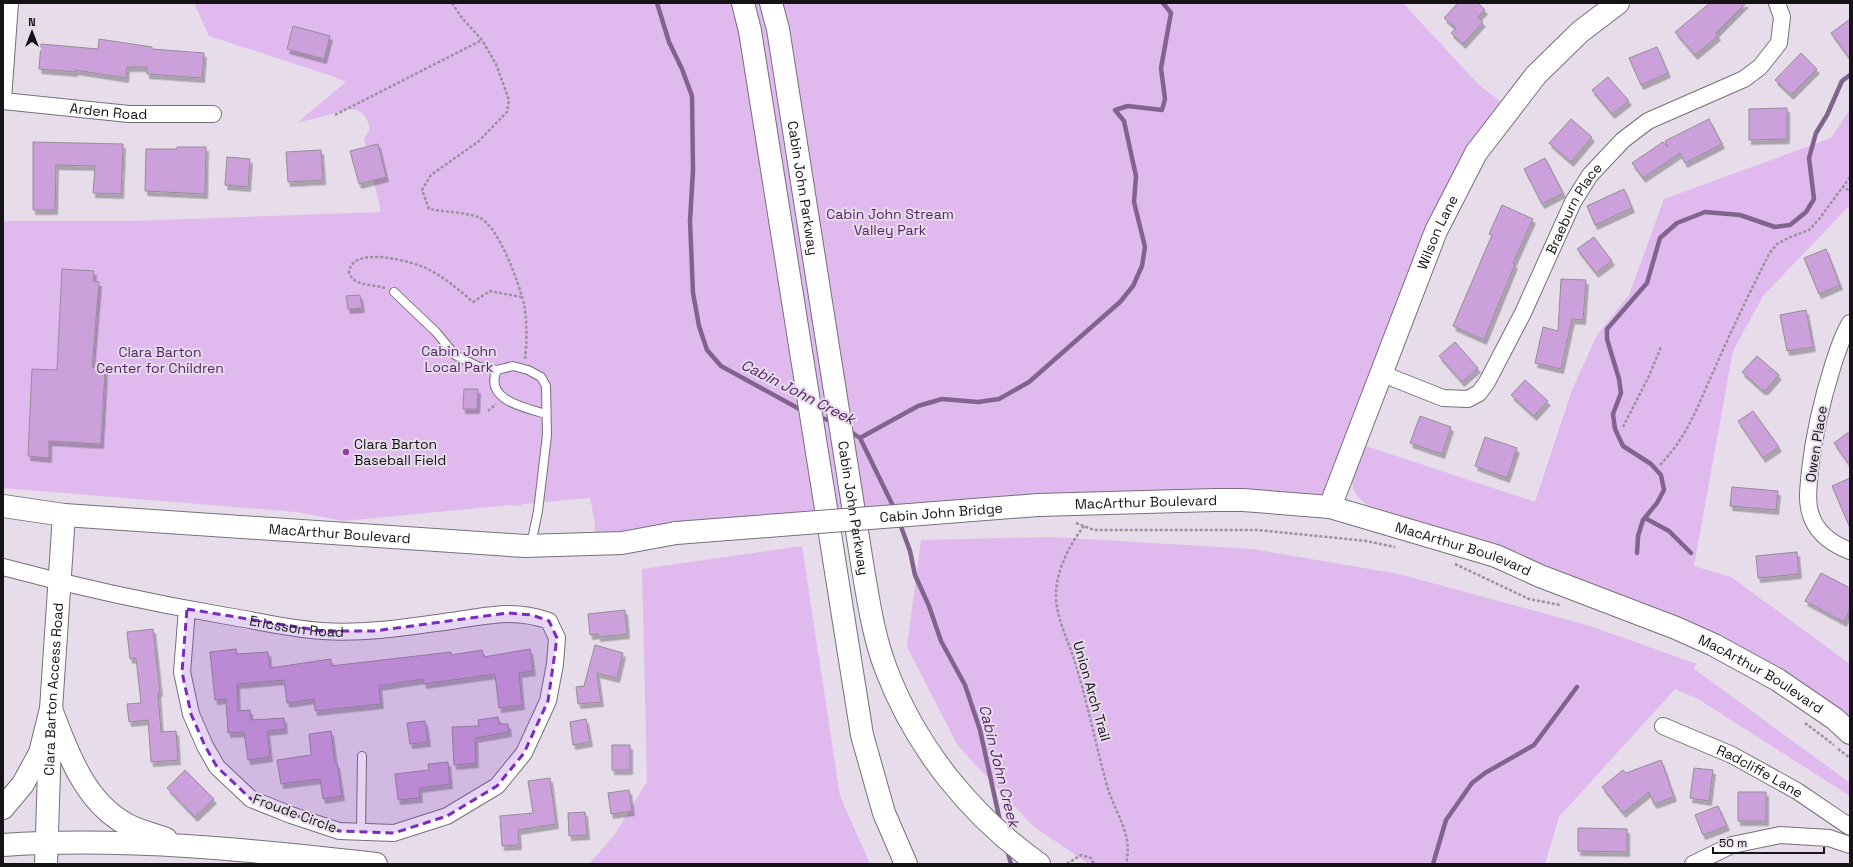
<svg xmlns="http://www.w3.org/2000/svg" width="1853" height="867" viewBox="0 0 1853 867" font-family="'Space Grotesk',sans-serif">
<defs>
<filter id="shadow"><feDropShadow dx="2.5" dy="4.5" stdDeviation="0" flood-color="#0004"/></filter>
</defs>
<rect width="100%" height="100%" fill="#e6dcea"/>
<path fill="#e0baee" d="M194 3H1403L1479 85 1510 109 1476 153 1330 507 1243 500 595 545V524L590 498 523 504 520 506 510 505 344 521 296 512 3 488V221H133L381 212 364 139 370 128C366 116 364 111 351 109L297 123 346 82 332 76 209 36Z
M1850 109V205L1763 296 1733 351 1694 566 1731 577 1850 664V720L1796 682 1378 512C1342 491 1351 480 1363 445L1535 502 1572 390 1597 335 1629 295 1664 199 1831 138Z
M1052 537 1253 549 1399 574 1590 626 1697 664 1693 668 1850 783V796L1698 699 1675 689 1559 817 1545 864H1089L1034 827 958 746 907 647 921 540Z
M802 546 840 796 870 864H589L615 834 647 782 642 569Z"/>
<g fill="none" stroke-linecap="round" stroke-linejoin="round">
<path stroke="#81648d" stroke-width="4.5" d="M657 3 669 42 682 69 692 96 693 170 690 221 693 293 699 326 707 350 721 366 803 411
M817 416 833 422
M848 430 860 438 895 510
M860 438 918 406 942 399 978 402 999 399 1029 382 1120 302 1133 286 1142 266 1145 247 1134 202 1136 176 1124 121 1115 110 1128 106 1162 110 1165 99 1161 68 1171 13 1163 3
M1645 518 1669 531 1691 553
M899 521 910 551 915 575 929 606 941 641 965 685 980 730 1000 821
M1637 553 1638 536 1643 520 1657 503 1664 490 1661 475 1651 464 1623 446 1615 429 1613 414 1621 393 1619 379 1607 339V329L1647 283 1660 238 1677 223 1705 212 1740 215 1775 227 1790 225 1806 212 1814 199 1809 158 1816 133 1827 115 1842 81 1850 75
M1007 850 1011 864
M1433 864 1446 820 1472 783 1485 773 1534 745 1577 687"/>
</g>
<path fill="#cca1db" stroke="#958c98" filter="url(#shadow)" d="M1458 3H1478L1485 10 1478 17 1483 22 1463 44 1451 33 1456 28 1444 18Z
M1710 3H1746L1716 33 1718 36 1695 55 1675 32Z
M1850 19V59L1831 33Z
M293 26 330 36 324 59 287 49Z
M99 39 152 47V49L204 53 202 78 147 74V67H127L126 78 75 70V72L39 69 41 44 98 49Z
M1657 47 1668 73 1641 85 1629 58Z
M1801 53 1817 69 1791 95 1775 80Z
M1608 77 1629 101 1612 114 1592 90Z
M1787 108V139L1749 140V109Z
M1571 119 1592 137 1571 162 1549 143Z
M1709 119 1722 144 1685 163 1680 153 1643 178 1632 163 1663 142 1668 147 1665 141Z
M33 142 123 144 121 194 93 193 95 166 56 165 55 210H33Z
M378 144 386 177 359 184 350 151Z
M177 147H206L205 194 145 191 146 149H177Z
M321 150 323 180 288 182 286 152Z
M227 157 250 159 248 187 225 185Z
M1545 158 1563 193 1542 204 1524 169Z
M1624 189 1632 208 1595 225 1587 206Z
M1502 205 1533 219 1513 263 1515 264 1484 340 1453 326 1492 235 1489 234Z
M1594 237 1612 261 1596 273 1577 249Z
M1826 249 1840 285 1819 294 1804 258Z
M62 269 94 271 93 281 99 282 92 367 105 368 101 444 49 441V458L28 456 32 369 57 370Z
M1561 279 1586 280 1583 320 1572 319 1561 369 1535 363 1543 327 1558 331Z
M360 295 362 308 348 309 346 296Z
M1806 310 1813 347 1787 351 1780 315Z
M1455 342 1478 368 1462 382 1439 356Z
M1757 356 1779 375 1766 390H1762L1742 372Z
M1525 380 1548 401 1534 416 1511 395Z
M464 389H478L477 409H463Z
M1753 411 1779 447 1763 458 1738 421Z
M1420 416 1451 427 1442 454 1410 443Z
M1850 431V466L1834 443Z
M1485 437 1517 448 1507 478 1475 466Z
M1850 478V528L1832 486Z
M1732 487 1778 491 1776 510 1730 506Z
M1797 552 1799 574 1758 578 1756 556Z
M1821 573 1850 588V610L1844 622 1805 601Z
M625 610 627 634 598 637V634L590 635 588 614Z
M153 629 160 692H158L161 732 176 731 178 760 151 762 148 720 129 722 127 704 141 703 136 658 130 659 127 632Z
M595 645 623 653 617 678 597 673 601 702 578 704 576 687 584 686Z
M236 649 237 654 268 652 270 668 331 659V666L451 652V655L482 650 484 657 530 649 533 671 519 673 522 705 499 708 495 674 424 684 423 679 379 686 381 704 315 711 314 699 287 703 284 680 237 684 238 711 250 710 251 720 284 718 285 729 267 731 270 757 248 760 244 732 228 733 226 699 215 700 210 652Z
M498 717 499 724H508L509 732 475 738 476 763 454 765 452 727 479 726 478 720Z
M586 719 590 742 573 745 570 722Z
M425 721 428 742 410 744 407 723Z
M331 731 335 763H337L342 796 323 799 320 779 281 784 277 760 311 755 309 734Z
M612 745H630V770H612Z
M1661 760 1674 797 1654 804 1649 792 1623 813 1602 787 1623 770 1626 773Z
M448 762 450 784 419 788 420 798 398 800 395 774 429 770 428 764Z
M1694 768 1713 770 1709 801 1690 798Z
M185 770 214 799 195 817 167 788Z
M550 778 556 824 518 830 519 845 502 846 500 816 533 813 528 781Z
M629 790 632 811 611 814 608 793Z
M1738 792H1766V821H1738Z
M1718 806 1727 826 1703 835 1695 815Z
M585 812 587 835 569 836 568 813Z
M1578 828 1627 829V852L1578 851Z"/>
<g fill="none" stroke-linecap="round" stroke-linejoin="round">
<defs>
<path id="lane" d="M394 292 436 332 455 355 479 367 497 370
M533 545V535L538 511 547 435 546 386 541 377 528 370 513 366 497 370C483 400 526 408 546 414
M361 831 362 756"/>
<g id="street">
<path d="M3 99 10 3"/>
<path id="s1" d="M3 101 129 114H213"/>
<path d="M1850 323C1842 336 1838 350 1833 365 1822 400 1814 434 1810 470 1809 484 1806 498 1810 512 1815 532 1832 544 1850 551"/>
<path id="s2" d="M1380 373 1443 398 1468 399 1479 393 1487 382 1523 313 1573 202 1590 175 1623 140 1648 121 1744 79 1760 67 1779 43 1782 17 1777 3"/>
<path id="s3" d="M3 567C77 587 151 603 227 616 258 621 290 629 322 631 365 634 408 627 451 621 487 616 514 608 549 621L557 638 555 664 548 701 524 753 497 786 447 816 394 833 339 831 291 815 251 799 217 767 205 746 191 714 182 672 187 609"/>
<path id="s4" d="M1663 726 1732 755 1797 791 1850 827"/>
<path d="M1693 864 1732 845 1780 835 1829 838 1850 845"/>
</g>
<g id="secondary">
<path id="s5" d="M1038 505 1215 500H1243L1330 507 1496 556 1540 576 1676 628 1714 645 1778 680 1835 719 1850 733"/>
<path id="s6" d="M3 506 64 515 525 546 622 543 676 533"/>
<path id="s7" d="M1330 507 1436 231 1476 153 1536 75 1580 32 1618 3"/>
<path id="s8" d="M46 864 51 709 64 515"/>
</g>
<path id="primary" d="M51 709C67 751 84 801 126 824 138 831 153 834 166 839
M3 808 23 784 40 753 51 709
M3 845C128 837 252 850 376 864"/>
<g id="highway">
<path d="M743 3 750 31 862 735 884 813 906 864"/>
<path id="s9" d="M771 3 778 29 862 563C868 598 873 635 886 669 916 748 971 816 1039 864"/>
</g>
</defs>
<use href="#lane" stroke="#786f7c" stroke-width="10"/>
<use href="#street" stroke="#786f7c" stroke-width="18"/>
<use href="#secondary" stroke="#786f7c" stroke-width="24"/>
<use href="#primary" stroke="#786f7c" stroke-width="24"/>
<use href="#highway" stroke="#786f7c" stroke-width="24"/>
<path stroke="#99929c" stroke-width="2.5" stroke-dasharray="3 2" stroke-linecap="butt" d="M452 3 462 18 482 40 496 64 509 100 507 112 479 141 431 175 422 190 429 209C444 212 464 212 478 217 498 224 519 283 524 304 527 319 527 343 525 359
M335 115 482 40
M1842 186 1850 191
M385 288C373 284 353 287 349 272 352 245 412 261 428 269 445 278 458 289 473 302L490 291 521 297
M488 411 496 404
M1623 427 1648 378 1661 347
M1660 465C1689 434 1697 407 1714 370 1731 331 1750 292 1769 254L1777 244 1788 238 1809 230 1820 218 1850 177
M1076 523 1094 530H1258L1366 541 1395 547
M1084 526C1070 544 1057 569 1056 592 1055 616 1068 640 1075 662 1088 704 1096 747 1108 789 1117 817 1133 834 1126 864
M1455 564 1529 599 1560 605
M1805 723 1834 745
M1838 749 1850 758
M1067 864 1081 855 1091 858 1094 864"/>
<use href="#lane" stroke="#fff" stroke-width="8"/>
<use href="#street" stroke="#fff" stroke-width="16"/>
<use href="#secondary" stroke="#fff" stroke-width="22"/>
<use href="#primary" stroke="#fff" stroke-width="22"/>
<use href="#highway" stroke="#fff" stroke-width="22"/>
<defs>
<g id="secondary-bridge">
<path id="s10" d="M676 533 1038 505"/>
</g>
</defs>
<use href="#secondary-bridge" stroke="#786f7c" stroke-width="24" stroke-linecap="butt"/>
<use href="#secondary-bridge" stroke="#fff" stroke-width="22"/>
</g>
<path fill="#7b2cbf" fill-opacity="0.2" stroke="#7b2cbf" stroke-width="3" stroke-dasharray="8 5" stroke-linejoin="round" d="M187 609 322 631H374L508 613 532 615 549 621 557 638 548 701 524 753 497 786 447 816 394 833 339 831 251 799 217 767 205 746 191 714 182 672Z"/>
<circle fill="#903dab" stroke="#e6dcea" stroke-width="1.5" cx="346" cy="452" r="4"/>
<g text-anchor="middle" stroke-width="4" stroke-linejoin="round" paint-order="stroke">
<g font-size="14" fill="#161317" stroke="#e6dcea">
<text dy="5" stroke="none"><textPath href="#s1" startOffset="106">Arden Road</textPath></text>
<text dy="5" stroke="none"><textPath href="#s9" startOffset="188">Cabin John Parkway</textPath></text>
<text dy="5" stroke="none"><textPath href="#s2" startOffset="313">Braeburn Place</textPath></text>
<text dy="5" stroke="none"><textPath href="#s7" startOffset="295">Wilson Lane</textPath></text>
<text transform="translate(1816 444) rotate(-81)" y="5">Owen Place</text>
<text dy="5" stroke="none"><textPath href="#s5" startOffset="108">MacArthur Boulevard</textPath></text>
<text dy="5" stroke="none"><textPath href="#s9" startOffset="512">Cabin John Parkway</textPath></text>
<text dy="5" stroke="none"><textPath href="#s10" startOffset="266">Cabin John Bridge</textPath></text>
<text dy="5" stroke="none"><textPath href="#s6" startOffset="338">MacArthur Boulevard</textPath></text>
<text dy="5" stroke="none"><textPath href="#s5" startOffset="432">MacArthur Boulevard</textPath></text>
<text dy="5" stroke="none"><textPath href="#s3" startOffset="300">Ericsson Road</textPath></text>
<text dy="5" stroke="none"><textPath href="#s5" startOffset="756">MacArthur Boulevard</textPath></text>
<text dy="5" stroke="none"><textPath href="#s8" startOffset="175">Clara Barton Access Road</textPath></text>
<text transform="translate(1092 691) rotate(74)" y="5">Union Arch Trail</text>
<text dy="5" stroke="none"><textPath href="#s4" startOffset="107">Radcliffe Lane</textPath></text>
<text transform="translate(295 813) rotate(20)" y="5">Froude Circle</text>
</g>
<g font-size="14" fill="#58256a" stroke="#e6dcea">
<text x="890" y="219">Cabin John Stream<tspan x="890" dy="16">Valley Park</tspan></text>
<text x="459" y="356">Cabin John<tspan x="459" dy="16">Local Park</tspan></text>
<text x="160" y="357">Clara Barton<tspan x="160" dy="16">Center for Children</tspan></text>
</g>
<g font-size="14" fill="#161317" stroke="#e6dcea" text-anchor="start">
<text x="354" y="449">Clara Barton<tspan x="354" dy="16">Baseball Field</tspan></text>
</g>
<g font-size="15" font-style="italic" fill="#562267" stroke="#e6dcea">
<text transform="translate(798 392) rotate(27)" y="5">Cabin John Creek</text>
<text transform="translate(999 766) rotate(76)" y="5">Cabin John Creek</text>
</g>
</g>
<rect width="1853" height="867" fill="none" stroke="#161317" stroke-width="8"/>
<g transform="translate(32 32)" stroke="#e6dcea" stroke-width="3" paint-order="stroke">
<path d="M0-3L7 15L0 10L-7 15Z" fill="#161317"/>
<text y="-6" font-size="11" font-weight="bold" text-anchor="middle" fill="#161317">N</text>
</g>
<path d="M1713 847v6h111v-6" fill="none" stroke="#161317" stroke-width="2"/>
<text x="1719" y="847" font-size="12" fill="#161317" stroke="#e6dcea" stroke-width="3" paint-order="stroke">50 m</text>
</svg>
